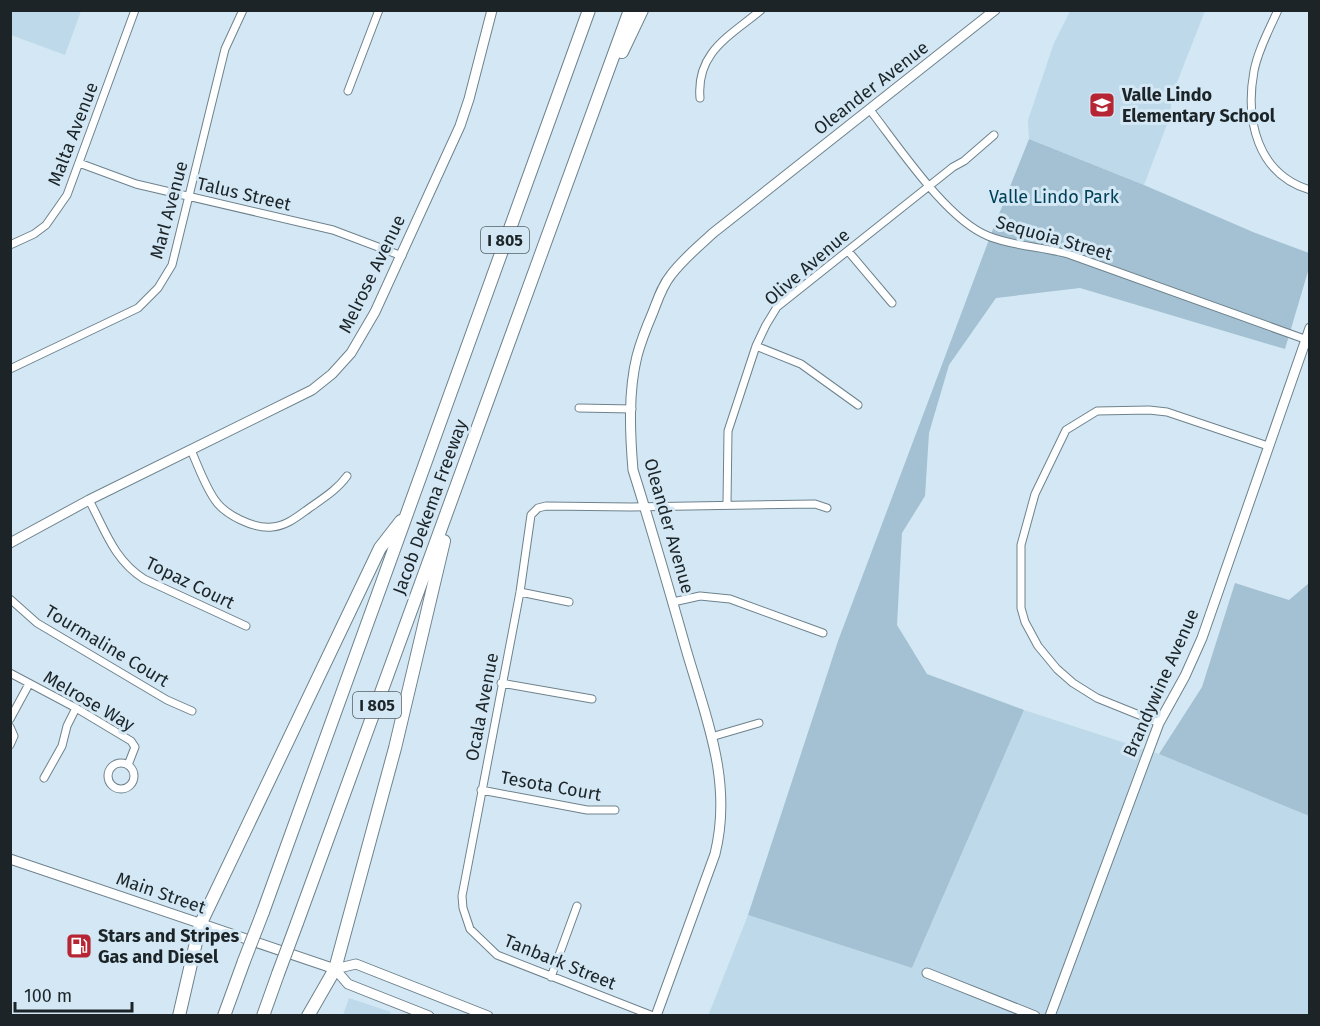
<svg xmlns="http://www.w3.org/2000/svg" width="1320" height="1026" viewBox="0 0 1320 1026" font-family="'Fira Sans',sans-serif">
<rect width="100%" height="100%" fill="#d3e8f4"/>
<path fill="#bedaea" d="M10 11 11 10 81 11 65 55 11 35Z
M1070 11H1205L1174 90 1168 122 1144 185 1029 139 1028 120 1054 43Z
M1024 710 1159 754 1309 816V1015L708 1016 748 915 912 968Z
M349 998 391 1012 389 1015H343Z"/>
<path fill="#a3c1d2" d="M1029 139 1144 185 1253 232 1309 253V268L1285 349 1080 288 996 298 949 365 929 433 925 496 902 533 897 625 927 674 1024 710 912 968 748 915 838 641 993 229Z
M1235 583 1289 600 1309 583V816L1159 754 1202 687Z"/>
<g fill="none" stroke-linecap="round" stroke-linejoin="round">
<defs>
<path id="street" d="M1278 10C1269 30 1258 50 1254 71 1245 120 1257 174 1310 190
M348 91 379 10
M700 98C696 52 730 36 761 10
M870 110C899 147 946 219 988 236 1012 246 1043 247 1068 254L1310 341
M79 163 136 184 333 230 402 256
M10 245 34 234 46 225 67 195 135 10
M848 251 892 303
M756 346 801 364 858 405
M10 369 138 308 158 288 172 265 225 49 243 10
M579 408 632 409
M191 450C198 466 205 486 215 500 225 515 254 529 272 527 286 526 297 517 308 509 322 499 337 490 347 476
M89 500C105 530 114 560 144 579L246 626
M727 504 728 431 756 346 766 325 777 307 953 167 964 161 994 135
M520 592 569 602
M10 599 37 623 167 700 192 711
M673 602 700 596 730 599 823 633
M10 673 76 708 131 741 135 747 128 765
M501 683 592 699
M10 719 29 684
M1159 723 1097 698 1073 683 1057 669 1038 646 1025 622 1021 608V545L1035 494 1066 430 1097 411 1149 410 1167 412 1268 446
M10 727 14 736 10 745
M711 737 759 723
M108 776a13 13 0 1 1 26 0a13 13 0 1 1-26 0Z
M44 778 62 746 67 726 76 708
M481 790 587 810H615
M551 977 577 906
M653 1016 497 955 470 929 463 908 462 896 520 592 531 515 538 508 546 506 631 507 815 504 827 508"/>
<path id="secondary" d="M10 543 89 500 312 390 332 374 351 353 375 312 460 126 469 99 492 10
M10 859 335 969 348 984 429 1016
M335 969 356 964 488 1016
M927 973 1035 1016
M656 1016 715 854C733 782 706 718 686 649 669 589 652 530 633 470 630 434 628 392 637 356 641 341 647 326 653 312 658 299 662 286 671 275 683 259 698 247 713 233L995 10
M1050 1016 1159 723 1185 676 1202 638 1310 328"/>
<path id="highway" d="M622 52 642 10
M263 912 589 10
M297 923 630 10
M179 1016 200 925 380 548 401 521
M224 1016 244 961
M263 1016 278 974
M308 1016 335 969 395 748 444 541"/>
</defs>
<use href="#street" stroke="#6e828c" stroke-width="9"/>
<use href="#secondary" stroke="#6e828c" stroke-width="11"/>
<use href="#highway" stroke="#6e828c" stroke-width="14"/>
<use href="#street" stroke="#fff" stroke-width="7"/>
<use href="#secondary" stroke="#fff" stroke-width="9"/>
<use href="#highway" stroke="#fff" stroke-width="12"/>
<defs>
<path id="highway-bridge" d="M244 961 263 912
M278 974 297 923"/>
</defs>
<use href="#highway-bridge" stroke="#6e828c" stroke-width="14" stroke-linecap="butt"/>
<use href="#highway-bridge" stroke="#fff" stroke-width="12"/>
</g>
<defs>
<symbol id="school-square" viewBox="-11 -11 22 22"><rect x="-9" y="-9" width="18" height="18" rx="4" fill="#b62533" stroke="#d3e8f4"/><path d="M0-5L7-2L0 1L-7-2ZM-4 1L0 2.5L4 1V4Q0 6-4 4Z" fill="#fff"/></symbol>
<symbol id="fuel-square" viewBox="-11 -11 22 22"><rect x="-9" y="-9" width="18" height="18" rx="4" fill="#b62533" stroke="#d3e8f4"/><path d="M-5.5-6h7V0h2V4h1.3V-2.5L3-4.5l.8-.8L6-3V5H2.5V1h-1V6h-7ZM-4.2-4.7v3.2H.2V-4.7Z" fill="#fff"/></symbol>
</defs>
<g fill-rule="evenodd">
<use href="#school-square" x="1087" y="90" width="30" height="30"/>
<use href="#fuel-square" x="64" y="931" width="30" height="30"/>
</g>
<g text-anchor="middle" stroke-width="6" stroke-linejoin="round" paint-order="stroke">
<g fill="#d3e8f4" stroke="#535f65" stroke-width="1.5">
<rect x="481" y="227" width="48" height="26" rx="4.5"/>
<rect x="353" y="692" width="48" height="26" rx="4.5"/>
</g>
<g font-size="16" font-weight="bold" fill="#1c2428">
<text x="505" y="246">I 805</text>
<text x="377" y="711">I 805</text>
</g>
<g font-size="18" fill="#1c2428" stroke="#d3e8f4">
<text transform="translate(871 88) rotate(-38)" y="6">Oleander Avenue</text>
<text transform="translate(73 134) rotate(-69)" y="6">Malta Avenue</text>
<text transform="translate(244 194) rotate(13)" y="6">Talus Street</text>
<text transform="translate(169 210) rotate(-75)" y="6">Marl Avenue</text>
<text transform="translate(1054 238) rotate(16)" y="6">Sequoia Street</text>
<text transform="translate(807 267) rotate(-41)" y="6">Olive Avenue</text>
<text transform="translate(372 274) rotate(-64)" y="6">Melrose Avenue</text>
<text transform="translate(430 507) rotate(-70)" y="6">Jacob Dekema Freeway</text>
<text transform="translate(669 526) rotate(74)" y="6">Oleander Avenue</text>
<text transform="translate(190 583) rotate(26)" y="6">Topaz Court</text>
<text transform="translate(107 646) rotate(31)" y="6">Tourmaline Court</text>
<text transform="translate(1161 683) rotate(-66)" y="6">Brandywine Avenue</text>
<text transform="translate(89 701) rotate(30)" y="6">Melrose Way</text>
<text transform="translate(482 707) rotate(-79)" y="6">Ocala Avenue</text>
<text transform="translate(551 786) rotate(10)" y="6">Tesota Court</text>
<text transform="translate(161 893) rotate(19)" y="6">Main Street</text>
<text transform="translate(560 962) rotate(22)" y="6">Tanbark Street</text>
</g>
<g font-size="18" font-weight="bold" fill="#1c2428" stroke="#d3e8f4" text-anchor="start">
<text x="1122" y="101">Valle Lindo<tspan x="1122" dy="21">Elementary School</tspan></text>
<text x="98" y="942">Stars and Stripes<tspan x="98" dy="21">Gas and Diesel</tspan></text>
</g>
<g font-size="18" fill="#004058" stroke="#d3e8f4">
<text x="1054" y="203">Valle Lindo Park</text>
</g>
</g>
<rect width="1320" height="1026" fill="none" stroke="#1c2428" stroke-width="24"/>
<path d="M15 1002v9h117v-9" fill="none" stroke="#1c2428" stroke-width="3"/>
<text x="24" y="1002" font-size="18" fill="#1c2428" stroke="#d3e8f4" stroke-width="4.5" paint-order="stroke">100 m</text>
</svg>
